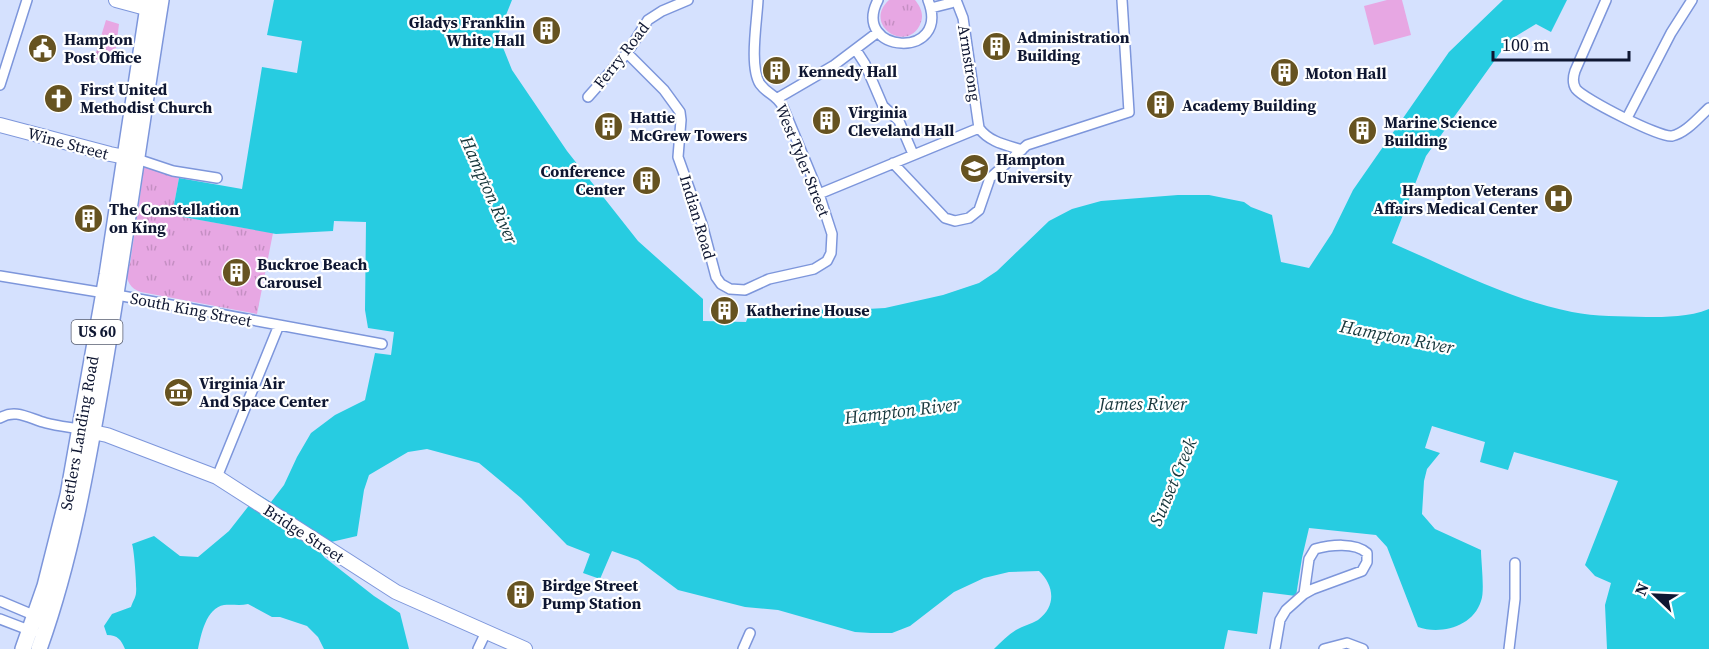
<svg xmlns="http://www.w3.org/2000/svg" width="1709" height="649" viewBox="0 0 1709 649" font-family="'Source Serif 4',serif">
<defs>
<pattern id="grass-tufts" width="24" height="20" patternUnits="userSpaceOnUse" patternTransform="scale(1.5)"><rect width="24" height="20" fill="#e7a7e3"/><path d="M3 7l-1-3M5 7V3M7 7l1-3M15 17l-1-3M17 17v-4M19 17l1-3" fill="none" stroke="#c58fc3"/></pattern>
</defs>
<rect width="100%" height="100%" fill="#d5e1fe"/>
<path fill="url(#grass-tufts)" d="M889 0H915C920 6 924 14 921 22 910 55 861 26 889 0Z
M106 20 119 24 114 64 94 59Z
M145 167 179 178 172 215 273 233 257 314 141 292C128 288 126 279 127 267L130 264 143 176 140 173Z"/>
<path fill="#e7a7e3" d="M1387 0H1402L1411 35 1374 45 1364 6Z"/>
<path fill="#27cce1" d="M274 0H512L498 35 512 70 567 151 638 241 703 299V321L746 322 750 311 778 309 849 310 885 308 943 295 979 283 997 271 1049 221 1072 209 1101 201 1178 195H1209L1244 202 1251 207 1272 215 1281 262 1309 268 1332 233 1353 190 1449 52 1503 0H1567L1551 32 1536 24 1513 38 1500 53 1426 156 1392 243C1450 268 1510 300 1572 312 1596 317 1621 316 1646 317 1667 317 1689 317 1709 309V649H1607L1605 605 1611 583 1595 576 1585 565 1618 481 1514 452 1508 470 1480 462 1485 442 1432 426 1425 448 1440 453 1427 469 1424 481 1422 514 1435 529 1481 550C1481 561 1485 592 1481 601 1473 627 1440 635 1418 627L1387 547 1376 535 1309 528 1302 558 1296 596 1263 592 1257 634 1228 630 1224 649H994C1001 642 1008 635 1016 630 1023 626 1031 624 1038 620 1057 606 1054 585 1039 571L1009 572 984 578 954 592 910 626 892 633H871L855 632 778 610 745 607 678 590 638 560 612 551 600 579 583 573 590 554 567 545 521 498 479 463 427 449 408 452 369 475 364 490 357 536 331 542 321 549 324 557 333 564 374 596 400 613 409 649H324L318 637 307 626 280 617H272L248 604C240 606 232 604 224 605 206 608 201 635 198 649H125C121 640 118 635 107 635L104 626 112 614 131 607C132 603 136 597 136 593 137 587 134 548 132 544L154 536 180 556 198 557 229 531 258 494 271 502 284 485 297 457 311 433 335 415 365 400 375 353 391 355 394 332 368 328 365 310 366 222 334 221 333 231 276 234 172 215 179 178 242 189 262 67 297 73 302 41 267 35Z"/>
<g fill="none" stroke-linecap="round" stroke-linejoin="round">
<defs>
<path id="street" d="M878 0C850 54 952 61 928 0
M956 0 963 18 979 128C989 142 1006 145 1022 150
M1606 0 1575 71C1573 77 1572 83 1576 89 1584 99 1660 138 1672 136 1686 133 1698 118 1709 108
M931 8 951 3 955 0
M856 50 865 64 883 106 899 121 913 154
M627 53 664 90 680 112 681 120 678 157 702 224 716 277 721 284 730 289 745 290 769 279 814 269 827 261 831 253 832 234 819 194 783 107C776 94 768 95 760 84 749 67 757 21 758 0
M0 85 27 0
M588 97 627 53 648 20 662 11 688 0
M778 98 833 66 878 32
M1627 118 1671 33 1692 0
M137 159 173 171 217 178
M893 163 945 218 955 221 969 218 979 210 990 178 1027 145 1129 112 1122 0
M819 194 979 128
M0 276 117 295 382 344
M0 418C16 408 30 419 46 423 57 426 68 427 80 429
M217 477 279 325
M0 601 38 617
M0 619 34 632
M478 649 486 632
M743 649 750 633
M1275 649 1280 620 1286 610 1304 594 1313 589 1362 571 1367 562V553C1355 542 1330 545 1315 549L1309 559 1304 594
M1324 649 1347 643 1363 649
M1509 649 1515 599V563"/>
<path id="secondary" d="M116 0 157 11
M0 125 110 154 135 159
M83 430 107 435 217 477 396 592 525 649"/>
<path id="primary" d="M23 649 45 586 68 495 107 275 149 0
M39 649C71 560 87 467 103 374 124 250 141 125 161 0"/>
</defs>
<use href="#street" stroke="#7d96db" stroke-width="12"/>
<use href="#secondary" stroke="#7d96db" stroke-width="16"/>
<use href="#primary" stroke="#7d96db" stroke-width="18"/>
<use href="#street" stroke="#fff" stroke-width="9"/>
<use href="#secondary" stroke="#fff" stroke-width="14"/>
<use href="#primary" stroke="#fff" stroke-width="15"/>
</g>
<defs>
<symbol id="building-disc" viewBox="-11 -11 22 22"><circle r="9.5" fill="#665321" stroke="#fff"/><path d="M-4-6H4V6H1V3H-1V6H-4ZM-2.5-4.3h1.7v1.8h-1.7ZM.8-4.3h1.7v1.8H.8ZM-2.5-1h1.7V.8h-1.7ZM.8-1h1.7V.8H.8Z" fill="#fff"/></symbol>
<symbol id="civic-disc" viewBox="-11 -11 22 22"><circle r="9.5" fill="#665321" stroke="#fff"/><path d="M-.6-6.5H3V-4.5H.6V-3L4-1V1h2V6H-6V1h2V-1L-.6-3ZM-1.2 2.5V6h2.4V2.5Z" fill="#fff"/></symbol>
<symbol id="church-disc" viewBox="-11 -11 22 22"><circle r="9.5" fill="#665321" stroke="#fff"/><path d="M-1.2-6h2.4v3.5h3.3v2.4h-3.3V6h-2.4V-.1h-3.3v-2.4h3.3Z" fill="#fff"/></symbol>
<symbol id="university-disc" viewBox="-11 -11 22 22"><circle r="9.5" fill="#665321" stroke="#fff"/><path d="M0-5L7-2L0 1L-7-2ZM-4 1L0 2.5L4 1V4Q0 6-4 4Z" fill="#fff"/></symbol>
<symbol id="hospital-disc" viewBox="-11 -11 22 22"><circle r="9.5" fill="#665321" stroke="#fff"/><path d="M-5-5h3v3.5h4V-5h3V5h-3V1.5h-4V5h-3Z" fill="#fff"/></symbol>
<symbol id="museum-disc" viewBox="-11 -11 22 22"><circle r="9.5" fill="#665321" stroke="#fff"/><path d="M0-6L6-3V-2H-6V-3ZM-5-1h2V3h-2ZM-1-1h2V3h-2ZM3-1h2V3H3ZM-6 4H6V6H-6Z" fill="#fff"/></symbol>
</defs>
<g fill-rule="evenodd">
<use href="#building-disc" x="530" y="14" width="33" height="33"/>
<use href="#building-disc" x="980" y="30" width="33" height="33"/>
<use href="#civic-disc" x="26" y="32" width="33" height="33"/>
<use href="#building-disc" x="760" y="54" width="33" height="33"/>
<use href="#building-disc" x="1268" y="56" width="33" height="33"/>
<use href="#church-disc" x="42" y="82" width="33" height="33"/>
<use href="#building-disc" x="1144" y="88" width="33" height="33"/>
<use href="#building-disc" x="810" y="104" width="33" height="33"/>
<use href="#building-disc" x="592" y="110" width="33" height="33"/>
<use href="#building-disc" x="1346" y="114" width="33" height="33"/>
<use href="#university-disc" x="958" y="152" width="33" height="33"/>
<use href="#building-disc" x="630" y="164" width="33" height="33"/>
<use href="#hospital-disc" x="1542" y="182" width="33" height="33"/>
<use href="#building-disc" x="72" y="202" width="33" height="33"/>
<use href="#building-disc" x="220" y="256" width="33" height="33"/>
<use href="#building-disc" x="708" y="294" width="33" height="33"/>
<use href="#museum-disc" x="162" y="376" width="33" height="33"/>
<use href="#building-disc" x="504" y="578" width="33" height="33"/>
</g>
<g text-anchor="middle" stroke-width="4.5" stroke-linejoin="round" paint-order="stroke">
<rect fill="#fff" stroke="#575d70" stroke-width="1.5" x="71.5" y="320" width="51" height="24" rx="4.5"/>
<g font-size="15" font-weight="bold" fill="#0f1732">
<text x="97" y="337">US 60</text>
</g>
<g font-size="16" font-weight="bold" fill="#0f1732" stroke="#fff" text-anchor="start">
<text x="525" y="28" text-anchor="end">Gladys Franklin<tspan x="525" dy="18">White Hall</tspan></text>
<text x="1017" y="43">Administration<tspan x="1017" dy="18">Building</tspan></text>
<text x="64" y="45">Hampton<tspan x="64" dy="18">Post Office</tspan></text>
<text x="798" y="77">Kennedy Hall</text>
<text x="1305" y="79">Moton Hall</text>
<text x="80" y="95">First United<tspan x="80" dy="18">Methodist Church</tspan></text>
<text x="1182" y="111">Academy Building</text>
<text x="848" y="118">Virginia<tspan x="848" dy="18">Cleveland Hall</tspan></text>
<text x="630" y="123">Hattie<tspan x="630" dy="18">McGrew Towers</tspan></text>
<text x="1384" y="128">Marine Science<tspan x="1384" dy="18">Building</tspan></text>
<text x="996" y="165">Hampton<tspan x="996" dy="18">University</tspan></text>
<text x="625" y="177" text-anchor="end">Conference<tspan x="625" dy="18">Center</tspan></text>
<text x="1538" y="196" text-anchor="end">Hampton Veterans<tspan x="1538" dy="18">Affairs Medical Center</tspan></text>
<text x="109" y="215">The Constellation<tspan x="109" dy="18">on King</tspan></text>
<text x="257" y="270">Buckroe Beach<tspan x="257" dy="18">Carousel</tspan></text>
<text x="746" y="316">Katherine House</text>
<text x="199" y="389">Virginia Air<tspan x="199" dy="18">And Space Center</tspan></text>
<text x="542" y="591">Birdge Street<tspan x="542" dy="18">Pump Station</tspan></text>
</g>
<g font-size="16" fill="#0f1732" stroke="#fff">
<text transform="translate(621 55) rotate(-52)" y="6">Ferry Road</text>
<text transform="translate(970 63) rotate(81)" y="6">Armstrong</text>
<text transform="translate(68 143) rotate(15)" y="6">Wine Street</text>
<text transform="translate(803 160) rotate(68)" y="6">West Tyler Street</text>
<text transform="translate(698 217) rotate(73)" y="6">Indian Road</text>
<text transform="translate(191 309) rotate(11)" y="6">South King Street</text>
<text transform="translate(79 433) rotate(-80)" y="6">Settlers Landing Road</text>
<text transform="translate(304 533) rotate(33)" y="6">Bridge Street</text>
</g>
<g font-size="18" font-style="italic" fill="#16363b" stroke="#fff">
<text transform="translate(489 190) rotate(66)" y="6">Hampton River</text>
<text transform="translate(1397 337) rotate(11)" y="6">Hampton River</text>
<text x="1143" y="410">James River</text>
<text transform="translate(902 411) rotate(-7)" y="6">Hampton River</text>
<text transform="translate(1173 482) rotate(-67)" y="6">Sunset Creek</text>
</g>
</g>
<g transform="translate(1655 595) rotate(293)" stroke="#ffffff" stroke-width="4.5" paint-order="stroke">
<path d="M0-4.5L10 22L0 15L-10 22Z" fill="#0f1732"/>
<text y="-9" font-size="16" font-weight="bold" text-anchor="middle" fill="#0f1732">N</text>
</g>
<path d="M1493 51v9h136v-9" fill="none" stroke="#0f1732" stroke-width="3"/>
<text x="1502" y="51" font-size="18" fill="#0f1732" stroke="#ffffff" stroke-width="4.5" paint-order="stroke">100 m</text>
</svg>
